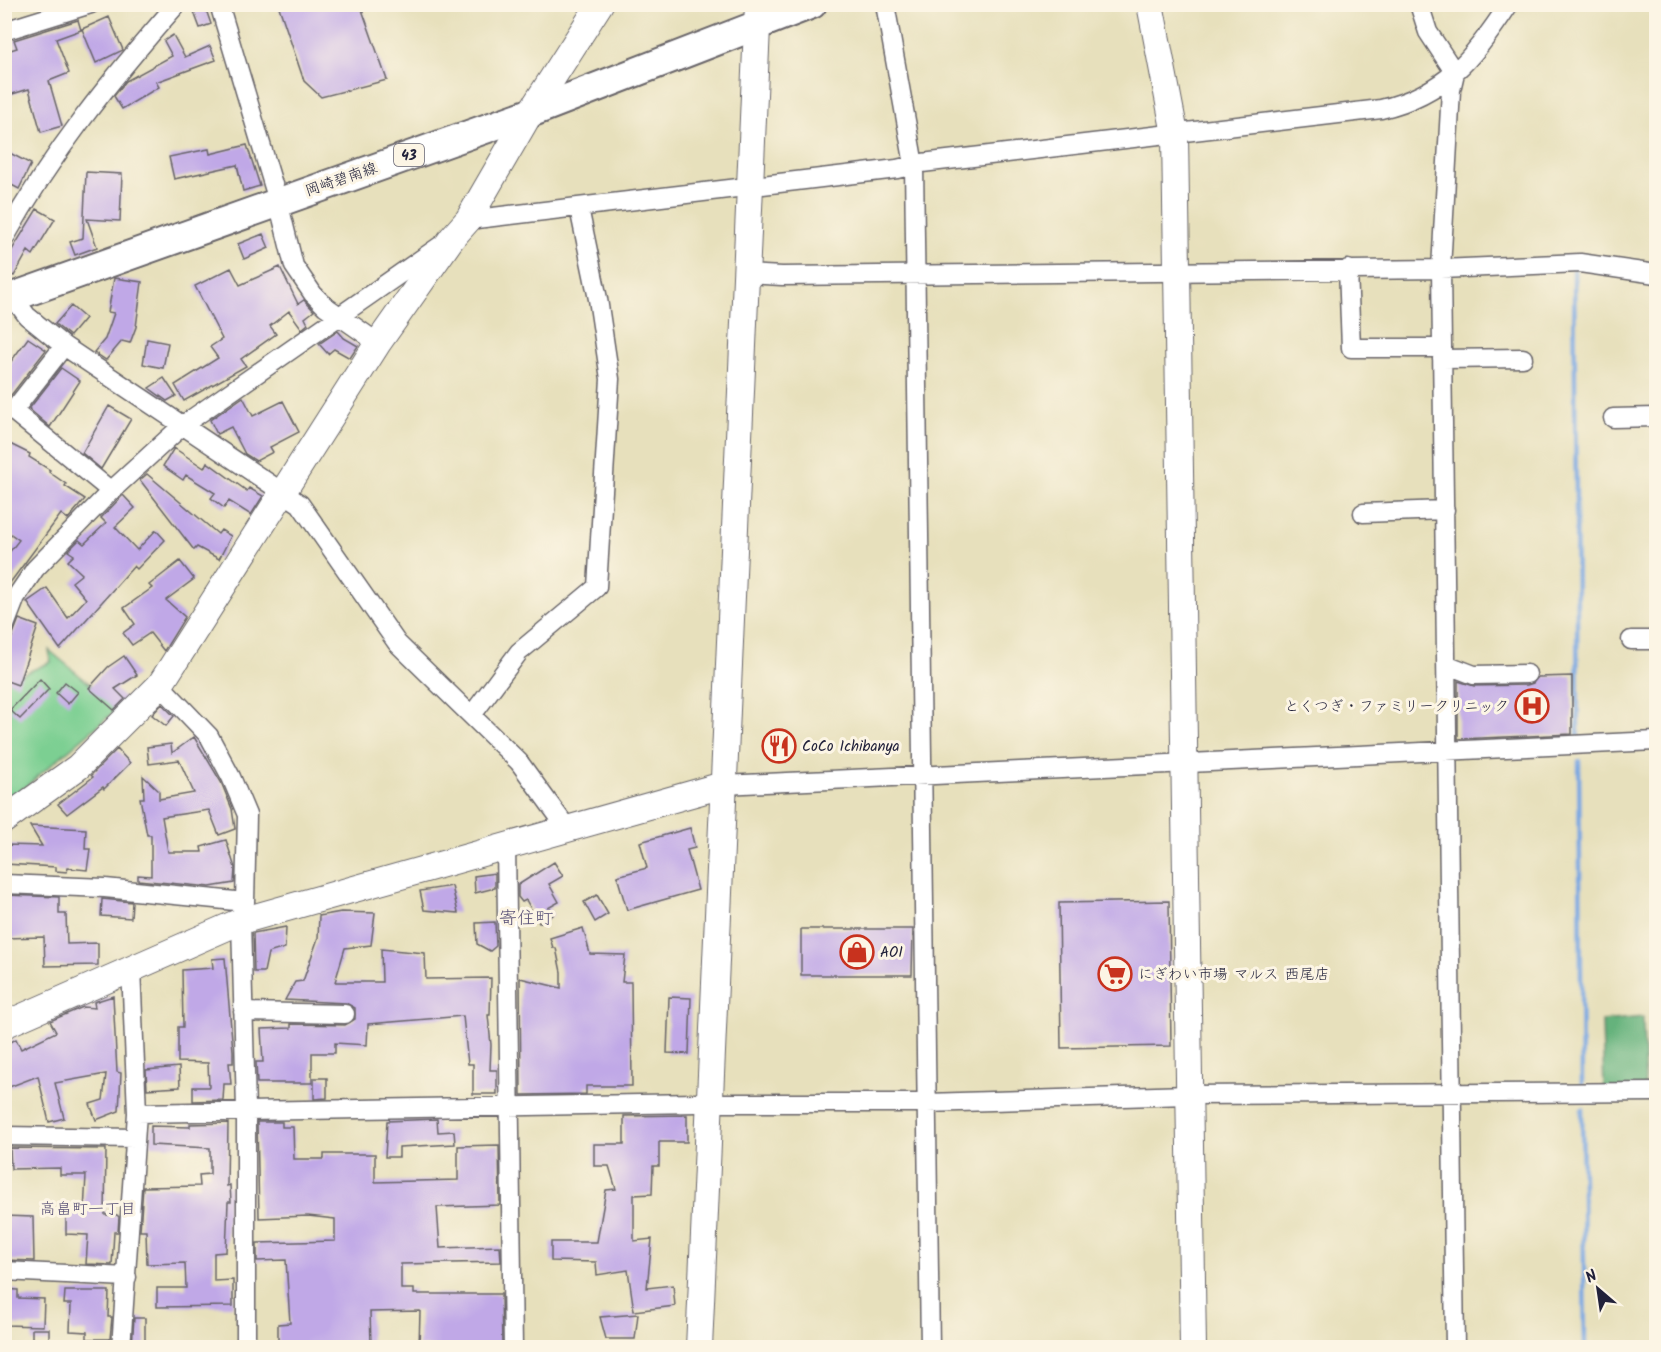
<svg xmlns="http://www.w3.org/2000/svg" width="1661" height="1352" viewBox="0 0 1661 1352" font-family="Kalam,'Klee One',sans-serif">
<rect width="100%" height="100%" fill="#fcf5e5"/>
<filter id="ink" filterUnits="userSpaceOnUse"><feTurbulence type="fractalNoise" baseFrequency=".0167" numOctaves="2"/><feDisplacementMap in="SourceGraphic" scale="12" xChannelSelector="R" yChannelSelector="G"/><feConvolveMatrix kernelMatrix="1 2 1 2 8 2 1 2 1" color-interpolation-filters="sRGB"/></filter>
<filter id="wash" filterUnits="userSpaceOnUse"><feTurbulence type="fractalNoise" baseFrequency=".008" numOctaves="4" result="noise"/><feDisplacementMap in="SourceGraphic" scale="24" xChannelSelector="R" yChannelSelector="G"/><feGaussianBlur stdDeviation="1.35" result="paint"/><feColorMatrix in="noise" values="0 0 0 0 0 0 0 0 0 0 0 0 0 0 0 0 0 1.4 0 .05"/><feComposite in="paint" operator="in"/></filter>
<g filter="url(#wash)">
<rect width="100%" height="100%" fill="#e7e0bc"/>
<path fill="#7ccf92" stroke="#4f7866" stroke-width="1.5" d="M49 650 91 685 115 711 5 804V682L51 662Z"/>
<path fill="#65b27c" stroke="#446a5c" stroke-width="1.5" d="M1643 1017 1645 1090 1604 1091 1602 1021Z"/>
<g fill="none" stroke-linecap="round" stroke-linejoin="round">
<path stroke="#79a7e2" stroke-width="4.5" d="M1574 270 1578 734
M1579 761 1582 1084
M1582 1109 1585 1348"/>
</g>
<g id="blocks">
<path fill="#c0a8e7" d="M191 4H204L211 24 200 28Z
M278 4H360L387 80 321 97 304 81Z
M109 17 123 50 96 63 82 29Z
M78 20 81 30 56 39 69 73 49 81 62 126 41 132 29 89 9 95 4 80V52L17 48 14 40Z
M173 35 185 57 210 46 216 60 156 82 159 87 122 109 114 96 126 81 172 56 164 41Z
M247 145 260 186 243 191 237 165 174 179 169 157 209 149 210 154Z
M4 150 31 164 19 189 4 181Z
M86 172 122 174 120 221 87 219 97 247 75 255 70 242 83 238Z
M37 209 55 219 33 255 28 251 14 276 4 271V263Z
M263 234 269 248 244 259 238 244Z
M280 267 298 304 304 300 314 311 305 318 308 324 302 329 289 311 270 326 276 334 241 359 246 366 184 401 175 385 218 358 210 347 222 339 195 286 231 268 240 285Z
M114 278 142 282 136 327 130 343 122 341 106 360 94 352 105 339 114 313 108 312Z
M71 306 85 318 70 336 55 324Z
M338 331 344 338 358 346 350 358 334 349 328 354 319 344Z
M28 338 46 350 5 403 4 371Z
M147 339 168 343 163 368 143 364Z
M61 368 80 381 50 427 29 409Z
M164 378 176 396 167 401 149 388Z
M243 397 253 416 283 401 299 432 270 447 273 452 256 461 245 454 231 427 217 434 210 420Z
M109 406 131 419 101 469 82 453Z
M4 441 30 454 29 457 50 470 49 472 66 484 65 486 85 499 68 519 61 514 4 591V559L19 540 4 529Z
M174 448 204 468 207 462 247 491 249 488 263 496 251 515 229 501 224 508 211 498 215 493 186 475 183 480 163 466Z
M147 474 218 534 221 530 231 536 219 559 197 547 194 550 140 480Z
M123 495 135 508 115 527 137 550 156 530 165 540 137 569 134 566 60 649 27 602 47 588 68 618 86 599 72 582 82 574 68 561 74 555 68 551 79 540 84 544 106 523 101 518Z
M180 561 194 579 166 600 185 617 164 651 150 633 132 645 123 633 135 624 124 608 152 588 149 585Z
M19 619 38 626 18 685 4 680V657Z
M124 656 137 675 115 689 125 699 114 710 89 688 108 667Z
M1572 676V734L1458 739V681L1474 686 1527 685 1533 683 1538 677Z
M40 679 49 689 20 719 10 710Z
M65 682 78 692 68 704 56 693Z
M162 704 174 716 166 726 152 715Z
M771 731H786V762L771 761Z
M194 737 221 782 232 809 235 829 219 835 209 810 162 817 168 852H202L201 847 226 840 235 868 234 883 210 887 138 880V875L151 876V835H147L140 798H144L143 776 159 791V799L194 793 179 760 149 764 147 747 171 744 172 753Z
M117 749 130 763 104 789 103 787 67 814 58 804 93 777 91 775Z
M30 826 86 829 85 849H90L87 870 68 868 67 872 56 871V867L5 864 6 845 42 846Z
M690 828 695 848 687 850 698 890 627 910 617 876 647 868 640 842Z
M554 862 563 876 549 884 559 902 548 908 553 915 539 923 526 900 522 902 518 897V885Z
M495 873V888L475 893 474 876Z
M452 886 458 913 424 910 420 891Z
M4 895 59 897V914H66L67 944 98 943V965L45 966 44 937 4 938Z
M597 895 608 914 595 922 584 902Z
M102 899 132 902 131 918 101 916Z
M1169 901 1171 1046 1061 1048 1059 903Z
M341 912 375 913 371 945 345 948 335 982H382L381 949 425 953 426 979 491 978 490 1015H488L491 1045 490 1070H497V1094H473V1064H468L463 1016 368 1024 367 1045 335 1043V1053H312V1083H257L256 1062H263L261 1029 291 1028V1024L345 1025 355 1019V1008L346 1003 285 1000 295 982 303 981 318 938 319 916Z
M495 922 496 946 490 951 477 944 476 923Z
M286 927 285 948 268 953 264 972H254L253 933Z
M583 928 590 954 625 955 622 982H631L632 1086H586V1094L521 1095 520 978 561 988V972L556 948H553L550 938Z
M801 929H913L912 975H801Z
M225 958 233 1051V1063H229L231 1084H224L223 1100 193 1101V1087H209L208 1063 178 1062V1027H183L182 970 213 968 212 959Z
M113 996 117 1072 121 1073 119 1111 96 1120 90 1104 103 1100 106 1074 55 1083 64 1118 49 1122 38 1076 4 1089V1046L16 1039 21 1049 56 1032 50 1021 83 1007 95 1008 94 1002Z
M669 997 691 998 689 1054 667 1053Z
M179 1067 180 1087 147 1089 146 1070Z
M314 1078H327V1098L314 1099Z
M687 1115V1142H659V1166H653L652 1194 634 1195V1241L652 1239 647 1288 673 1285 675 1306 634 1311 628 1270 597 1275 596 1262 551 1261V1242H597L606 1190 616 1189 609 1166H594V1144H624V1116Z
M437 1119 438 1132 454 1131 455 1144 399 1147V1157H385L387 1121Z
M257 1122H282V1127H293L294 1159H324V1154H375V1182L458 1180V1146L499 1145 500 1205 437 1207 440 1248 500 1246 501 1262 401 1264V1289H414V1294H501L502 1347H419L420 1311 370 1312 371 1343 278 1345V1324L290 1323 286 1260 257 1261V1243L335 1241V1219L308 1216 259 1218Z
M228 1123 227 1186 230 1185 231 1202H228L226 1252 214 1253V1281L233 1280V1306L157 1307V1288H186L185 1263 147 1264 146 1231H140L143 1187 200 1186 199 1175 210 1174V1148L151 1145V1126L190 1127V1124Z
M10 1148 106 1149 105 1215H117L119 1217 118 1232H114L112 1265 86 1264 88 1235 66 1234V1212H84L86 1175H60V1168L11 1169Z
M4 1216 33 1217 34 1261 4 1260Z
M4 1289 18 1290V1298L44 1299 43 1326 4 1325Z
M65 1291H109L108 1317H112L110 1339H87V1332L70 1331 71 1304H64Z
M638 1314 635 1339H606L600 1317Z
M134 1318H145V1347H132Z
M32 1329H49V1342H32Z"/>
</g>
</g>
<g filter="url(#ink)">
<use href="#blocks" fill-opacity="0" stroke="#676468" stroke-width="1.5"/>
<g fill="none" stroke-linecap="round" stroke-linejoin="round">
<defs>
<path id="street" d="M219 4 278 201 294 266 313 294 325 306 378 343
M885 4 914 165 930 1348
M1419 4 1428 32 1455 73 1451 90 1441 269 1455 1348
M4 31 91 4
M468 220 897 169 922 163 1381 109C1445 94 1474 58 1509 4
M4 239C53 151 110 80 177 4
M1348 269 1351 348H1442
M746 274 782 276 1441 269 1580 263 1656 274
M13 297 27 316 64 346 300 504 397 643 519 762 567 828
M64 346 13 411 111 491
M1442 359 1523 358
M1613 418 1656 417
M1363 513 1445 510
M4 628 16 597 35 569 111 491 183 425 440 246
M1631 640H1656
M1448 665 1474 675 1527 674
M160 685 209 736 231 777 247 815 245 902 241 921 246 1110V1348
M472 715 519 652 597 587 610 379 598 299 579 208
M723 785 1656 741
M506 845 513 1348
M4 884 105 888 245 902
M243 1012 345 1014
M137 1113 696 1103H927L1188 1095 1656 1092
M4 1136 135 1138
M4 1271 127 1277
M121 1348 137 1113 131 967"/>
<path id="secondary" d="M1150 4 1175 134 1193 1348
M4 820 78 767 160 685 378 343 452 238 468 220 530 113 600 4
M4 1025 241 921 723 785
M699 1348 758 4"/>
<path id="primary" d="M4 300 530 113 812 4"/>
</defs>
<use href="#street" stroke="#676468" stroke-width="21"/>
<use href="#secondary" stroke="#676468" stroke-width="28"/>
<use href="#primary" stroke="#676468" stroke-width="32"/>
<use href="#street" stroke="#fff" stroke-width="18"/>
<use href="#secondary" stroke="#fff" stroke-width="26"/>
<use href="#primary" stroke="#fff" stroke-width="28"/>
</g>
</g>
<defs>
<symbol id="hospital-ring" viewBox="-11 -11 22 22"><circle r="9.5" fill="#fcf5e5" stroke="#c8321e" stroke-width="1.5"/><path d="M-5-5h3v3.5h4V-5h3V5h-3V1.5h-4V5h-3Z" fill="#c8321e"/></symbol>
<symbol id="restaurant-ring" viewBox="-11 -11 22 22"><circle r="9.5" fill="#fcf5e5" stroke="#c8321e" stroke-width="1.5"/><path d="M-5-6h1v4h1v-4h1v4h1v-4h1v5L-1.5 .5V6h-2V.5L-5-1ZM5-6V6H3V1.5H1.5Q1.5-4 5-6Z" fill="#c8321e"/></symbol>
<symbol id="shop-ring" viewBox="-11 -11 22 22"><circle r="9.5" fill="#fcf5e5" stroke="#c8321e" stroke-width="1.5"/><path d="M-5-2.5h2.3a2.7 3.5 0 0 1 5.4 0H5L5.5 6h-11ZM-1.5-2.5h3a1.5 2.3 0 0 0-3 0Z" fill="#c8321e"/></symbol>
<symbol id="supermarket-ring" viewBox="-11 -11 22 22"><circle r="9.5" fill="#fcf5e5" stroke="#c8321e" stroke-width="1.5"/><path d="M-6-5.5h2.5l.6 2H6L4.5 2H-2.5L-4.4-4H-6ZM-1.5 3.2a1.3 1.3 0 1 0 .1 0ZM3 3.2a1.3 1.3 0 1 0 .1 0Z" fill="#c8321e"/></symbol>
</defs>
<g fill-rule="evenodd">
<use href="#hospital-ring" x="1513" y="687" width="38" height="38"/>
<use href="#restaurant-ring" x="760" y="727" width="38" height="38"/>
<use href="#shop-ring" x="838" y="933" width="38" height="38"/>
<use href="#supermarket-ring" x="1096" y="955" width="38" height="38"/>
</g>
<g text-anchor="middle" stroke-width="6" stroke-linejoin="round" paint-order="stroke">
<rect fill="#fcf5e5" stroke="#63616e" stroke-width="1.5" x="394" y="144" width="30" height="22" rx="4.5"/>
<g font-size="14" font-weight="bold" fill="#22223b">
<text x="409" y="160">43</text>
</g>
<g font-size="15" fill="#22223b" stroke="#fcf5e5">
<text transform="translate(341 179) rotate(-19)" y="5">岡崎碧南線</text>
</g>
<g font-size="15" fill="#22223b" stroke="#fcf5e5" text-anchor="start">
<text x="1509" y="711" text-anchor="end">とくつぎ・ファミリークリニック</text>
<text x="802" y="751">CoCo Ichibanya</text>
<text x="880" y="957">AOI</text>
<text x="1138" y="979">にぎわい市場 マルス 西尾店</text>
</g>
<g font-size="16" fill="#595177" stroke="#fcf5e5">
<text x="88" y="1214">高畠町一丁目</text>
</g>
<g font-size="18" fill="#595177" stroke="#fcf5e5">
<text x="526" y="924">寄住町</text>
</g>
</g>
<rect width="1661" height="1352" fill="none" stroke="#fcf5e5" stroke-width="24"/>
<g transform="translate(1598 1289) rotate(331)" stroke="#fcf5e5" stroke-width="4.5" paint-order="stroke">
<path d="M0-4.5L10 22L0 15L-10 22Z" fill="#22223b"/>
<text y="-9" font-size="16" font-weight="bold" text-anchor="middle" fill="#22223b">N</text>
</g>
</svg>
